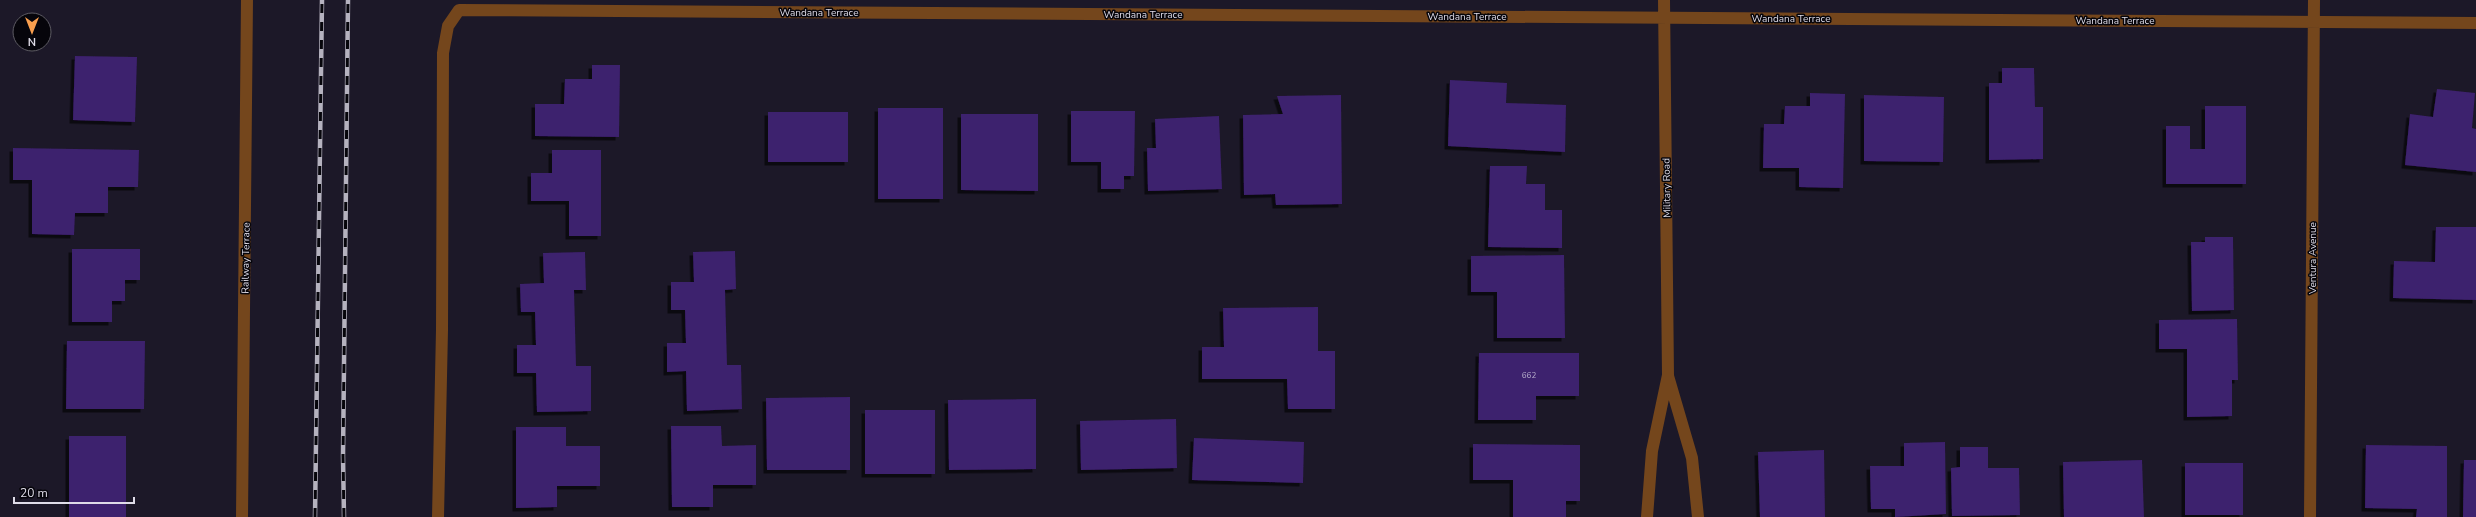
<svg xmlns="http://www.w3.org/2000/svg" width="2476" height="517" viewBox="0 0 2476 517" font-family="'Nunito Sans',sans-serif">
<defs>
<filter id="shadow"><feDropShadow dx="-3.5" dy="3.5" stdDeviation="0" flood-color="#0009"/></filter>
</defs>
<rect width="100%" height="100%" fill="#1c1828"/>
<path fill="#3d206e" filter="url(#shadow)" d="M75 56 137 57 135 122 73 120Z
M592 65H620L619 137 535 136V104H564L565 79H592Z
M2002 68H2034L2035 107H2043V159L1989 160V83H2002Z
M1450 80 1507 83 1506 103 1566 105 1565 152 1448 146Z
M2437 89 2475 93 2472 128 2476 129V172L2405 165 2410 114 2433 117Z
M1810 93 1845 94 1843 188 1799 187V168H1763L1764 124H1784L1785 106H1810Z
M1341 95 1342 204 1276 205 1275 194 1244 195 1243 115 1283 114 1277 96Z
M1864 95 1944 97 1943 162 1864 161Z
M2205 106H2246V184H2166V126H2190V149H2205Z
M878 108H943V199H878Z
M1071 111H1135L1134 176H1124V189H1101V162H1071Z
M768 112H848V162H768Z
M961 114H1038V191L961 190Z
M1219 116 1222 189 1148 191 1147 148H1156L1155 119Z
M13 148 139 150 138 187H108V213H75L74 235 32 234V180H13Z
M552 150H601V236H569V201H531V173H552Z
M1490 166H1527L1526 184H1545V210H1562V248L1488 247Z
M2436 227H2476V300L2393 298 2394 261 2435 262Z
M2205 237H2233L2234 310 2192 311 2191 242H2205Z
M72 249H140V280H125V301H112V322H72Z
M735 251 736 289 725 290 727 365H741L742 409 687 411 686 371 667 372V343H686L685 310H671V282H694L693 252Z
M585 252 586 290H574L576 366H591V411L537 412 536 373H517V345H536L535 312H521L520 284 544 283 543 253Z
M1564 255 1565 338H1497V292H1471V256Z
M1318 307V351H1335V409H1288L1287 379H1202V347H1224L1223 308Z
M2237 319 2238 380H2232V416L2187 417V349H2159V320Z
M67 341H145L144 409H66Z
M1479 353H1579V396H1536V420H1478Z
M850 397V470H767L766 398Z
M1036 399V469L949 470 948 400Z
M865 410H935V474H865Z
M1176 419 1177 468 1081 470 1080 421Z
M671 426H721L722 446 756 445V485H713V507H672Z
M516 427H566V446H600V486H557V507L516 508Z
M69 436H126V517H69Z
M1194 438 1304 442 1303 483 1192 480Z
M1945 442 1946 514 1895 517V509H1871L1870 466H1904V443Z
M1473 444 1580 445V501H1566V517H1513V480H1473Z
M2366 445 2447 446V517H2416L2417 509 2365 508Z
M1960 447H1988V468H2019L2020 515 1952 516 1951 468 1960 467Z
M1824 450 1825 517H1760L1758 452Z
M2142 460 2144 517H2064L2063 462Z
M2464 460H2476V517H2463Z
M2185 463H2243V515H2185Z"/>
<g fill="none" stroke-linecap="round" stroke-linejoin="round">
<path stroke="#74461c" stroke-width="12" d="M1668 376 1692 458 1698 517
M242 517 247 0
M438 517 442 330 443 53 448 26 459 10 2476 23
M1647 517 1652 451 1668 375 1664 0
M2310 517 2314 0"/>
<defs>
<path id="rail" d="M315 517 322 0
M344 517 343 456 348 0"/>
</defs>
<use href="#rail" stroke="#b5b2bf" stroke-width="4.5"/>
<use href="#rail" stroke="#06050b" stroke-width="3" stroke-dasharray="9" stroke-linecap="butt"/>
</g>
<g text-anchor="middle" stroke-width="3" stroke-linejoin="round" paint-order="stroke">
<g font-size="8" fill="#b6adca">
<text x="1529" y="378">662</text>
</g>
<g font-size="10" fill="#dfdce8" stroke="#06050b">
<text x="819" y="16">Wandana Terrace</text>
<text x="1143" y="18">Wandana Terrace</text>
<text x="1467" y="20">Wandana Terrace</text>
<text x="1791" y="22">Wandana Terrace</text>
<text x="2115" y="24">Wandana Terrace</text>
<text transform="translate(1666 188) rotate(-91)" y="4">Military Road</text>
<text transform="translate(245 258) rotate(-89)" y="4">Railway Terrace</text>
<text transform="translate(2312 258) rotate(-90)" y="4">Ventura Avenue</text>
</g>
</g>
<g transform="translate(32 32) rotate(180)"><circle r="19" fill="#06050b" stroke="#5d5b63"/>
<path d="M0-3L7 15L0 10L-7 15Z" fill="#fa9f4e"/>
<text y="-6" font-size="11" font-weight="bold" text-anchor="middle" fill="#dfdce8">N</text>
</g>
<path d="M14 497v6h120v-6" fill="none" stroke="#dfdce8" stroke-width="2"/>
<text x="20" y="497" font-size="12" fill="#dfdce8" stroke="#06050b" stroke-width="3" paint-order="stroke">20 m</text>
</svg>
